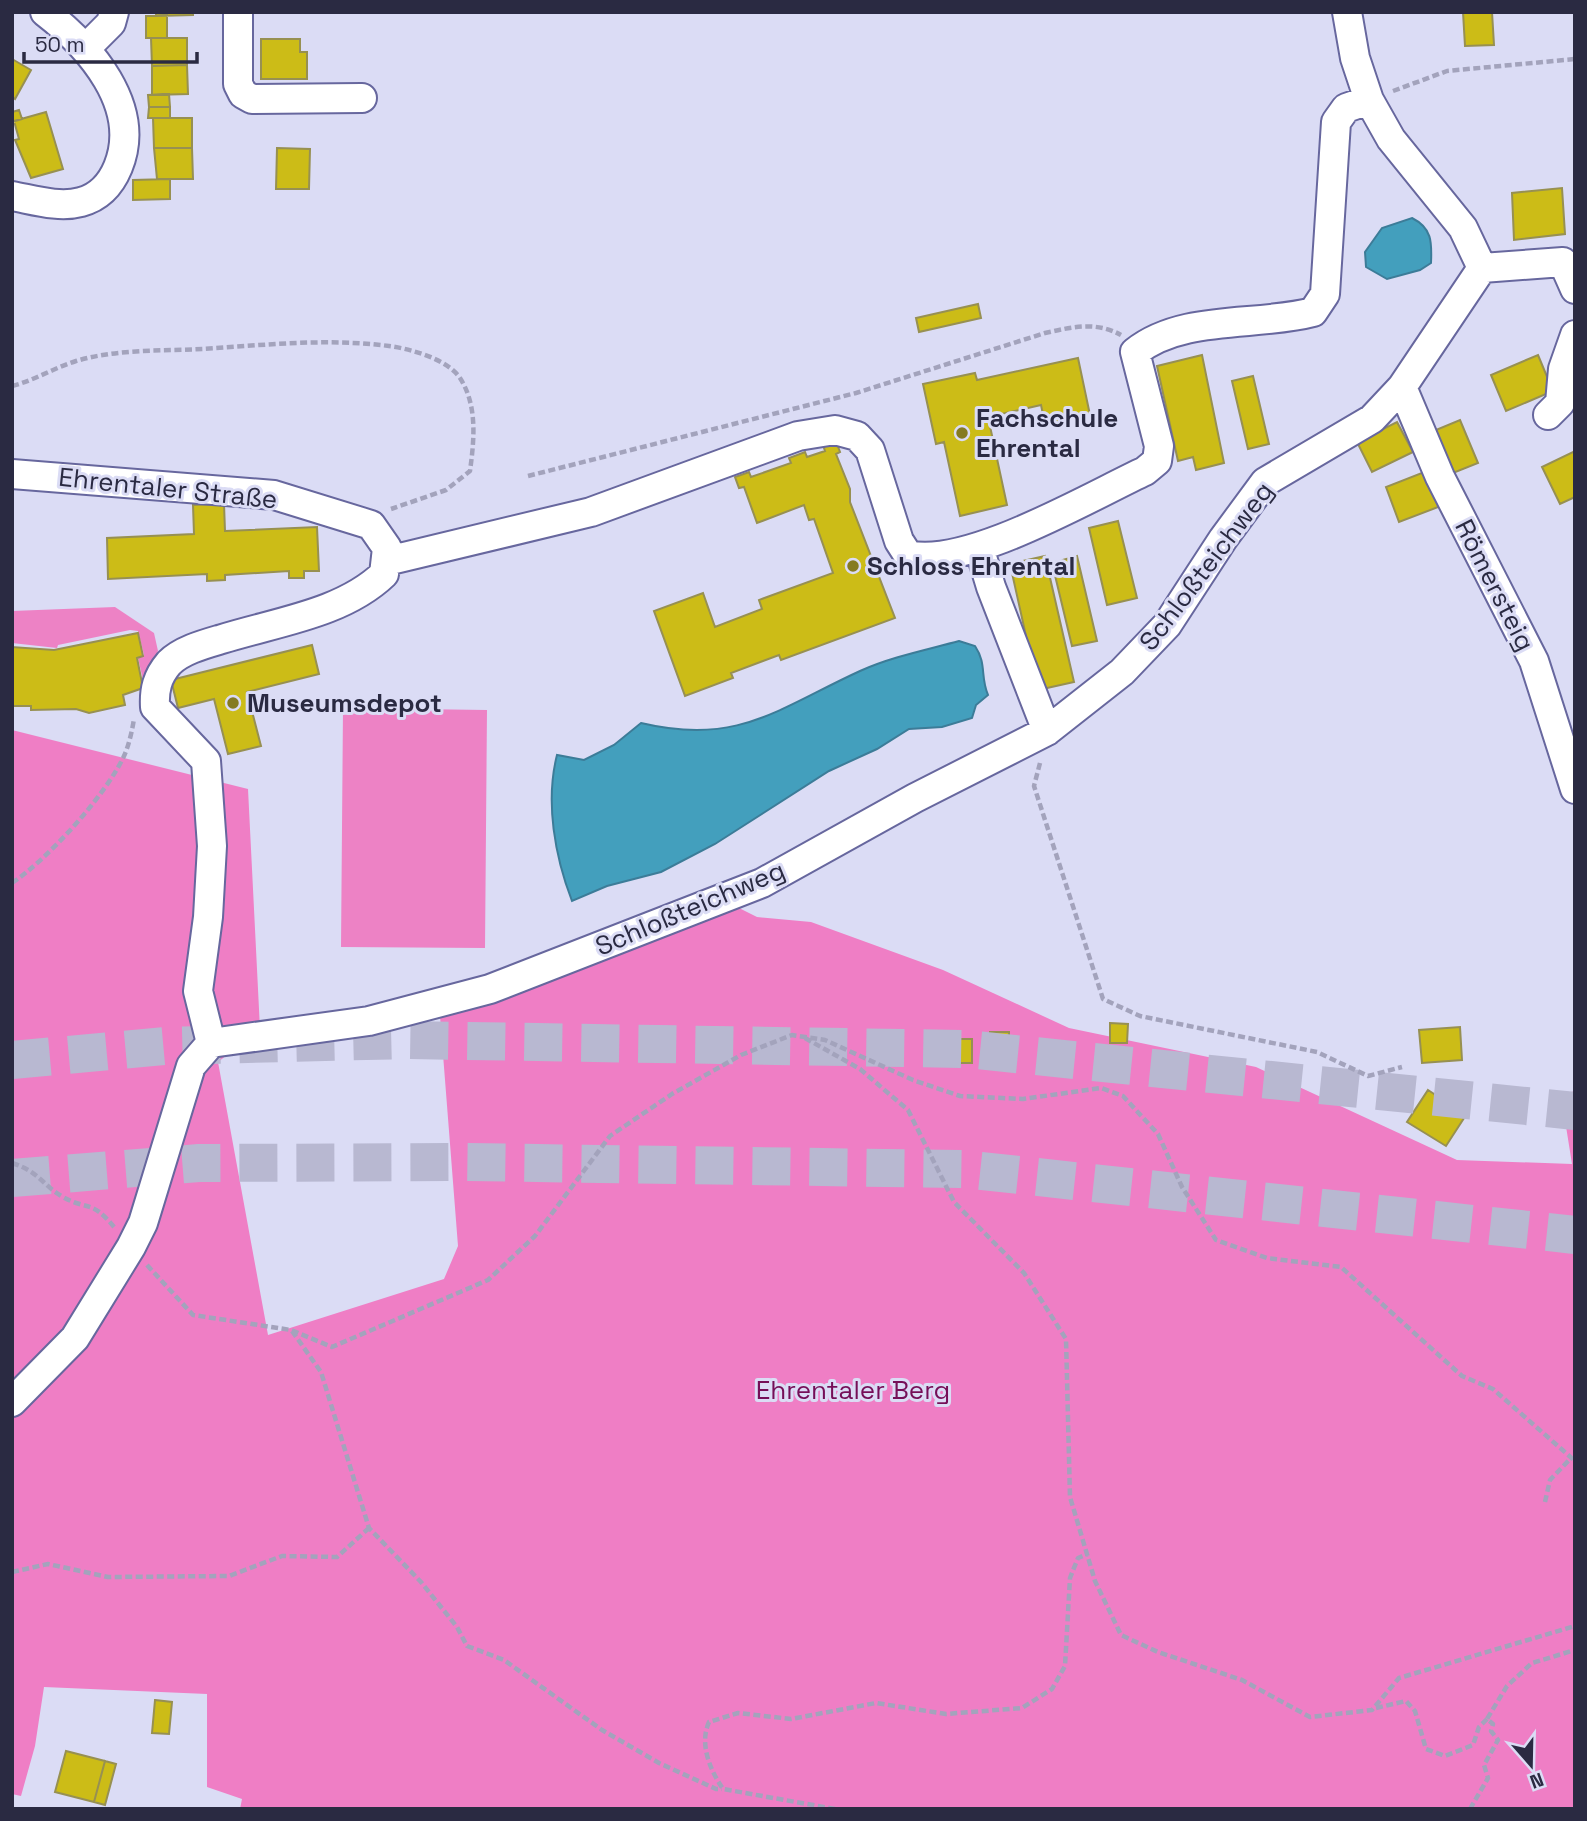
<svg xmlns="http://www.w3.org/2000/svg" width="1587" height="1821" viewBox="0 0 1587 1821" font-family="'Space Grotesk',sans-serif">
<rect width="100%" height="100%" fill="#dbdcf5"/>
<path fill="#ed82c5" d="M115 607 154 633 158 651 143 680 138 658 144 655 138 631 130 630 58 645 57 648 12 643V611Z
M343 708 487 710 485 948 341 947Z"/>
<path fill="#ef7ec5" d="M12 730 248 789 260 1029 218 1062 268 1335 444 1279 458 1246 440 1016 739 908 757 917 811 922 943 970 1069 1028 1256 1067 1457 1160 1572 1164 1561 1095 1575 1091V1809H240L242 1799 207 1787V1694L44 1687 35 1746 21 1796 12 1794Z"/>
<path fill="#439fbd" stroke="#3c7c98" stroke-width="2" d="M1412 218C1432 228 1432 242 1431 263L1420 270 1387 279 1366 267 1365 252 1382 228Z
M959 641 975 646C987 664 980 676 988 695L976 705 972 718 942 727 909 729 877 749 829 771 715 844 661 872 607 886 572 901C555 857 545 802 557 755L584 760 614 745 641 723C738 746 777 709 860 671 891 657 926 650 959 641Z"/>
<path fill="#ccbc17" stroke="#979052" stroke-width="2" d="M156 12H193V15L156 16Z
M1463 12H1492L1494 45 1465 46Z
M167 15V38H146V16Z
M151 38H187V65L152 66Z
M261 39H300V52H307V79H261Z
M12 59 31 70 15 99 12 97Z
M187 65 188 94 152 95V66Z
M169 94 170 107H149L148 95Z
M149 107H170V118H148Z
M19 110 22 119 12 122V112Z
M46 112 63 169 31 178 15 140 19 139 14 121Z
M153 118H192V148H154Z
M154 148H192L193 179H157Z
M277 148 310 149 309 189H276Z
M170 179V199L133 200V180Z
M1562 188 1565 234 1514 240 1512 193Z
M978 304 981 318 919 332 916 318Z
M1202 355 1224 463 1196 470 1193 457 1178 461 1157 366Z
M1538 355 1553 391 1506 411 1491 375Z
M1078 358 1090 415 1045 424 1041 405 988 417 1007 505 960 516 944 442 936 444 923 384 975 373 977 380Z
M1253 376 1269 444 1248 449 1232 381Z
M1460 420 1478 463 1448 475 1431 432Z
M1397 422 1413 452 1372 472 1357 442Z
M836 441 840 452 836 454 850 489V502L895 618 781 660 779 655 731 673 733 678 685 696 654 611 703 593 715 627 762 609 759 600 833 573 814 519 809 520 804 505 757 523 744 487 739 488 735 477 749 472 751 477 791 463 789 458 805 452 807 457 825 451 823 445Z
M1575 451V497L1560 504 1542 467Z
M1432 469 1446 504 1399 522 1386 487Z
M224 504 225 531 317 527 319 571H304V578H289V571L225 575V580L207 581V574L108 579 107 538 194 534 193 505Z
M1118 521 1137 598 1107 605 1089 528Z
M1045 556 1074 682 1038 690 1010 564Z
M1077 556 1097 641 1072 646 1052 563Z
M138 633 143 656 137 658 143 688 123 695 125 705 89 713 76 709 31 710V706H12V647L54 650Z
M312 645 319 674 247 692 261 746 228 754 214 699 178 708 171 680Z
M1110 1023 1128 1024 1127 1043H1110Z
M1460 1027 1462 1060 1422 1063 1419 1030Z
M990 1032H1009V1044H990Z
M958 1039H972V1063H947L946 1044H958Z
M1428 1090 1466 1115 1446 1146 1407 1122Z
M155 1700 172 1702 169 1734 152 1733Z
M66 1751 105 1761 94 1802 55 1792Z
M105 1761 116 1764 105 1805 94 1802Z"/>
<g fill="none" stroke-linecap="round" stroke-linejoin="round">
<path stroke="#b8b8d1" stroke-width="38" stroke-dasharray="38 19" stroke-linecap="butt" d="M12 1060 165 1046 409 1040 966 1049 1575 1111
M12 1178 199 1163 464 1162 963 1169 1575 1235"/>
<defs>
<path id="minor" d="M238 12V84L243 94 252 99 362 98
M1347 12 1355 58 1369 100 1391 139 1463 228 1482 268
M86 48 111 23 114 12
M12 196C34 200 59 208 81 202 100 197 111 184 118 167 143 106 89 46 45 12
M1482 268 1563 262 1575 289
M1402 387 1440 477 1534 661 1575 789
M1548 415 1560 403 1563 369 1575 335
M12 474 274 495 371 525 387 548 384 574C342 614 276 622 222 639 205 644 182 650 169 663 157 677 154 690 155 707L206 761 212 846 208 917 198 991 211 1043
M979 547 991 587 1047 731
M387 561 591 512 798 436 835 430 857 436 870 450 899 541 908 555C967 569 1089 497 1145 471L1157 461 1159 446 1135 352C1183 314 1257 327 1313 312L1325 294 1336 122 1346 108 1369 100
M12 1402 75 1338 131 1247 143 1223 191 1066 211 1043 369 1021 490 989 762 883 915 798 1047 731 1122 672 1167 625 1223 539 1265 482 1372 419 1402 387 1482 268"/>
</defs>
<use href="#minor" stroke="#67679e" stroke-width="32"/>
<path stroke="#a3a3bc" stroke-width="4.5" stroke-dasharray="7 3.5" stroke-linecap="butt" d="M1393 91 1447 71 1575 59
M12 386C35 380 54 368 76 361 116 349 162 351 203 349 265 345 327 338 389 346 411 349 447 359 460 378 478 406 474 441 470 471L446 490 391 509
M528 476 856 393 1045 333C1072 327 1096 321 1121 335
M1040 763 1034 786 1103 999 1140 1016 1317 1052 1368 1076 1402 1067
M12 883C48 859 106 795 124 756 129 745 132 731 134 719
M805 1038 860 1069 908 1110 954 1202 1024 1273 1066 1339 1070 1497 1095 1581 1121 1635 1158 1652 1242 1680 1310 1717 1372 1710 1399 1678 1575 1626
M12 1163C40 1172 42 1185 63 1197 88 1211 91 1199 114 1227
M147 1265 193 1315 291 1330 332 1347 488 1280 535 1236 610 1136 672 1094 741 1055 792 1035 825 1040 913 1080 960 1096 1023 1099 1101 1088 1123 1096 1158 1134 1182 1187 1216 1240 1267 1258 1341 1267 1462 1376 1493 1389 1575 1461
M292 1331 321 1372 369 1528 421 1582 457 1627 467 1646 504 1660 602 1730 659 1763 716 1789H722
M1545 1502 1550 1480 1571 1458
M12 1572 48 1564 108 1577 229 1576 282 1556 337 1557 369 1528
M1376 1708 1406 1701 1415 1711 1426 1749 1445 1756 1473 1745 1479 1727 1487 1719
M835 1809 723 1789C710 1770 699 1744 709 1722L738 1713 791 1719 876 1703 946 1714 1022 1708 1052 1689 1065 1666 1070 1578 1078 1558 1088 1554
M1470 1809 1488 1778 1484 1765 1498 1740 1491 1731 1493 1724 1487 1719 1507 1686 1532 1663 1575 1650"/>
<use href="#minor" stroke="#fff" stroke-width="28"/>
</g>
<g fill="#857b21" stroke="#dbdcf5" stroke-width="2.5">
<circle cx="962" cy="433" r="7"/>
<circle cx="853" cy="566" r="7"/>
<circle cx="233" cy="703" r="7"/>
</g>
<g text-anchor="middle" stroke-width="6" stroke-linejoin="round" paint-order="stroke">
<g font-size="26" font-weight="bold" fill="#2a2a42" stroke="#dbdcf5" text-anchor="start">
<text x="976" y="427">Fachschule<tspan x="976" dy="30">Ehrental</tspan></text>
<text x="867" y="575">Schloss Ehrental</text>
<text x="247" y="712">Museumsdepot</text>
</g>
<g font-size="26" fill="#2a2a42" stroke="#dbdcf5">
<text transform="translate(168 488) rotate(6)" y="9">Ehrentaler Straße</text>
<text transform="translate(1206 566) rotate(-53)" y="9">Schloßteichweg</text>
<text transform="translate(1495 585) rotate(63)" y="9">Römersteig</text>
<text transform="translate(690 908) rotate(-23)" y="9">Schloßteichweg</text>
</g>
<g font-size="26" fill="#750e58" stroke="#dbdcf5">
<text x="853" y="1399">Ehrentaler Berg</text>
</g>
</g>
<rect width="1587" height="1821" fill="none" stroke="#2a2a42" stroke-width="28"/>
<g transform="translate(1531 1765) rotate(160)" stroke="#dbdcf5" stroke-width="5" paint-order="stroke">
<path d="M0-5L12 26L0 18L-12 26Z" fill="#2a2a42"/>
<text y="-10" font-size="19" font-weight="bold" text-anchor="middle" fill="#2a2a42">N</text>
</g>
<path d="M24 52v10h173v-10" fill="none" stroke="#2a2a42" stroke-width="3.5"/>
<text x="35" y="52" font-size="21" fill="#2a2a42" stroke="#dbdcf5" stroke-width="5" paint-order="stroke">50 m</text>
</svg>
